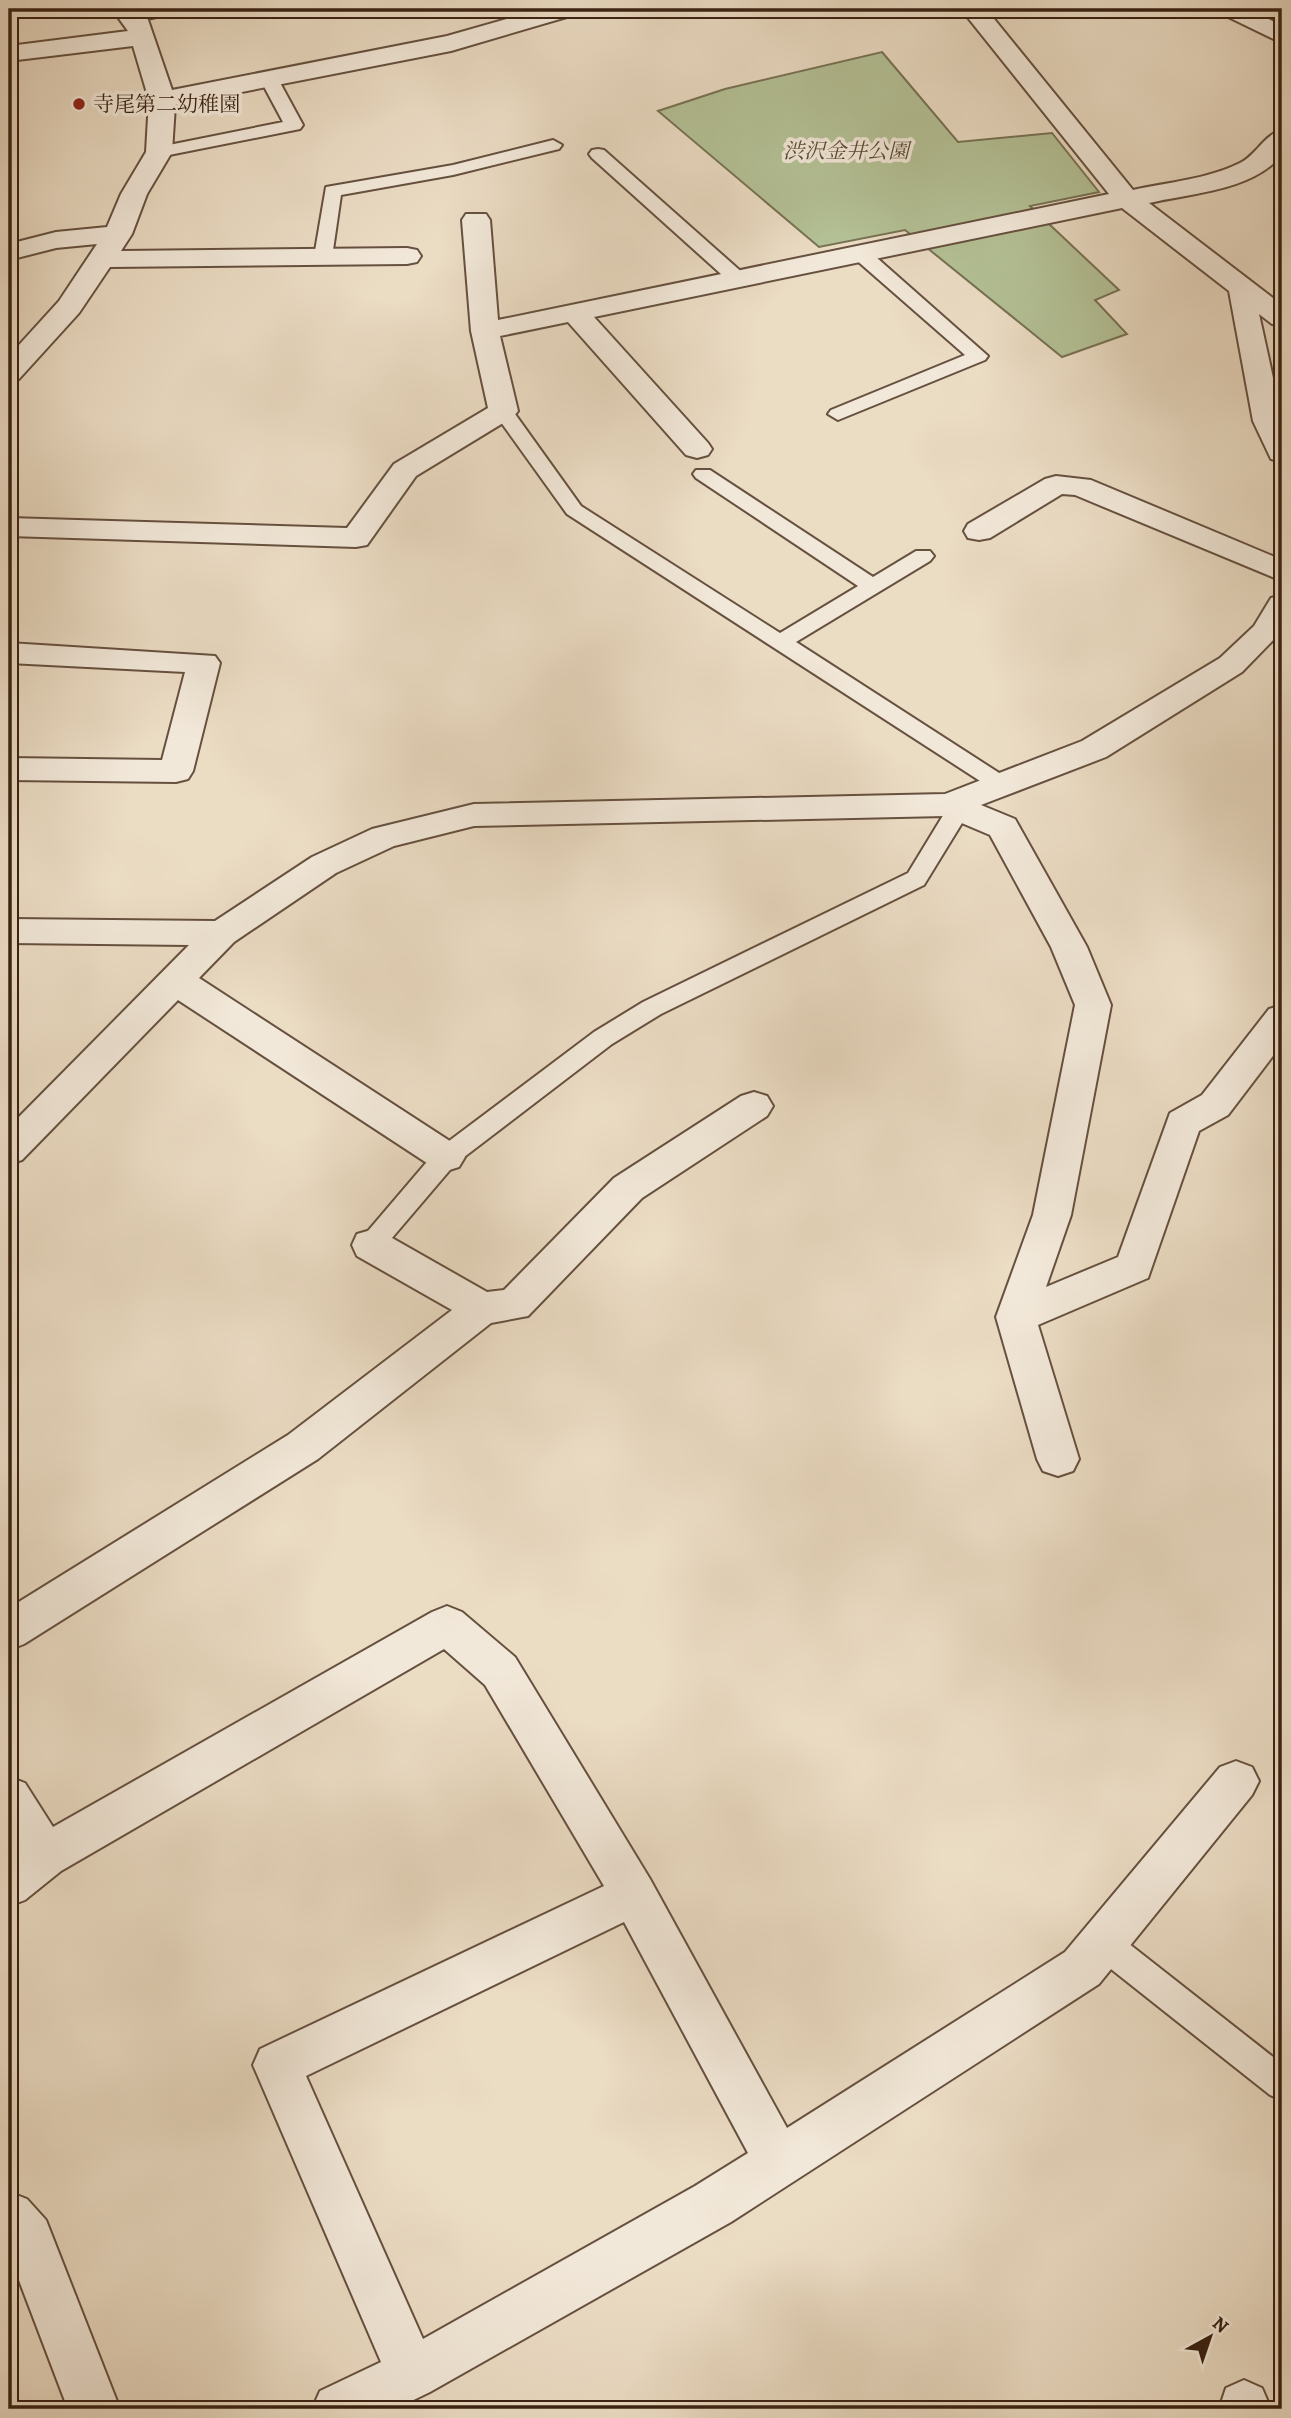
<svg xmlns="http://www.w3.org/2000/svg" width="1291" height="2418" viewBox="0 0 1291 2418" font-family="Alegreya,'Noto Serif JP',serif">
<rect width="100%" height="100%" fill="#ebdcc4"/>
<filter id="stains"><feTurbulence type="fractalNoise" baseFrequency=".00286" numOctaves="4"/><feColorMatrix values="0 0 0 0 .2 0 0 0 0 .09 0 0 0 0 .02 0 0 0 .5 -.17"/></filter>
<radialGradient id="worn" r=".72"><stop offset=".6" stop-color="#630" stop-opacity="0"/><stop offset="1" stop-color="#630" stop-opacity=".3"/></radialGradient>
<path fill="#b4c196" stroke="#777254" stroke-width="2" d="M882 52 958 142 1052 133 1099 192 1030 206 1119 290 1095 300 1127 334 1062 357 905 230 819 247 658 111 725 89Z"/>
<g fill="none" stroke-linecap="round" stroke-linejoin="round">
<defs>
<path id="service" d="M147 9H177L175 13 133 22 125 17 127 13Z
M269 74 278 79 303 125 300 129 159 157 150 152 159 147 283 122 260 79Z
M553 140 562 145 559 149 453 175 341 195 332 257 323 263 314 257 326 187 453 165Z
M598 149 604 150 745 275 747 279 745 283H731L592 158 589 154 592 150Z
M861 248 868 250 988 356 985 360 838 420 828 414 831 410 965 355 854 258 852 254Z
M503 405 510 407 581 506 780 633 858 586 696 478 693 474 696 470H710L873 577 916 551H930L934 556 930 561 796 642 1010 780 1013 785 1010 790H994L567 514 493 411Z
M958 802 966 804 970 810 924 885 661 1014 612 1044 455 1164 380 1252 371 1255 362 1252 358 1245 362 1238 437 1150 594 1032 643 1002 908 873 950 804Z
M1103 1928 1114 1932 1282 2064V2100L1270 2095 1092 1954 1087 1943 1092 1932Z"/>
<path id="minor" d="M112 9H138L147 17 172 90 447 36 542 9H580L577 14 451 51 175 105 172 152 147 194 132 234 121 251 407 248 417 250 421 256 417 262 407 264 110 267 79 313 19 379 9 382V356L59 301 97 244 56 248 9 260V244L56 232 107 227 121 194 146 152 149 100 133 46 9 61V46L128 31Z
M961 9H986L1133 190C1169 182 1208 179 1240 163 1256 155 1265 134 1282 130V155C1251 191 1192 193 1149 203L1282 305V326L1272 324 1259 314 1282 419V462L1271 459 1253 421 1229 291 1122 208 594 317 708 443 712 449 708 455 697 458 686 455 568 322 500 336 518 411 513 417 416 476 367 545 356 547 9 536V518L347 528 394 464 488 408 471 331 462 220 466 214H486L490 220 498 320 1109 194Z
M1219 9H1249L1282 26V43L1222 14Z
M1056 476 1091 480 1282 560V581L1075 495 1062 494 990 538 979 540 968 538 964 531 968 524 1045 479Z
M1282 595V631L1242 672 1106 757 981 805 1015 819 1087 947 1111 1005 1071 1215 1046 1287 1118 1257 1170 1113 1202 1095 1269 1009 1282 1005V1044L1228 1115 1199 1131 1148 1278 1038 1325 1079 1459 1073 1471 1058 1476 1043 1471 1037 1459 996 1317 1033 1215 1075 1005 1051 947 990 835 945 816 474 826 394 846 336 873 234 942 199 978 459 1147 465 1157 459 1167 446 1171 433 1167 178 1000 22 1160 9 1164V1127L189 945 9 943V919L215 921 312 857 372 829 474 804 945 794 1082 741 1220 658 1254 626 1271 598Z
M9 643 215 656 220 663 193 771 188 779 176 782 9 780V758L162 760 185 672 9 663Z
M754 1092 767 1096 773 1106 767 1116 642 1198 528 1316 491 1323 318 1459 24 1644 9 1650V1608L288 1435 452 1310 357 1256 352 1245 357 1234 371 1230 385 1234 487 1292 504 1290 614 1178 741 1096Z
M447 1606 462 1612 515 1657 650 1879 787 2128 1065 1952 1220 1767 1236 1761 1252 1767 1259 1781 1252 1795 1099 1984 731 2222 430 2392 395 2409H312L320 2391 381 2362 253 2065 260 2049 604 1886 485 1685 444 1649 61 1871 25 1900 9 1906V1857L17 1851 9 1838V1777L25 1783 53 1827 432 1612ZM624 1922 748 2153 695 2186 423 2339 306 2076Z
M9 2192 27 2199 46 2220 120 2409H68L9 2254Z
M1244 2380 1262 2388 1271 2409H1219L1226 2388Z"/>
</defs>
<use href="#service" stroke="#66503f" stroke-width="4"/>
<use href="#minor" stroke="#66503f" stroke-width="4"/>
<use href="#service" fill="#f2e8d9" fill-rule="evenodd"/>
<use href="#minor" fill="#f2e8d9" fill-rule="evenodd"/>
</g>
<circle fill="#8f2418" stroke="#f2e8d9" stroke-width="2.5" cx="79" cy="104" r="7"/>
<g text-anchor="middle" stroke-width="7" stroke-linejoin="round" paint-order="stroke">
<g font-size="21" fill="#3a2213" stroke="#f2e8d9" text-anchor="start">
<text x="93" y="111">寺尾第二幼稚園</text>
</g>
<g font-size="21" font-style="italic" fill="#584a34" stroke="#f2e8d9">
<text x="846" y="158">渋沢金井公園</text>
</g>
</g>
<rect width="1291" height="2418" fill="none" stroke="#ebdcc4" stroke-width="35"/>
<rect x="10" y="10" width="1270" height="2397" fill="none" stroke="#3a2213" stroke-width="3.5"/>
<rect x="18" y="18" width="1256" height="2383" fill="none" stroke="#3a2213" stroke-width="2"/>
<g transform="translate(1210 2337) rotate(40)" stroke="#f2e8d9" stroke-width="5" paint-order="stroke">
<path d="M0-5L12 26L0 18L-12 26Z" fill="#3a2213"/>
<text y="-10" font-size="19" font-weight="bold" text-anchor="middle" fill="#3a2213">N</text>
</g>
<rect width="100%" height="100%" filter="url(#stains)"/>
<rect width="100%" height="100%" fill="url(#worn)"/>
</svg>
